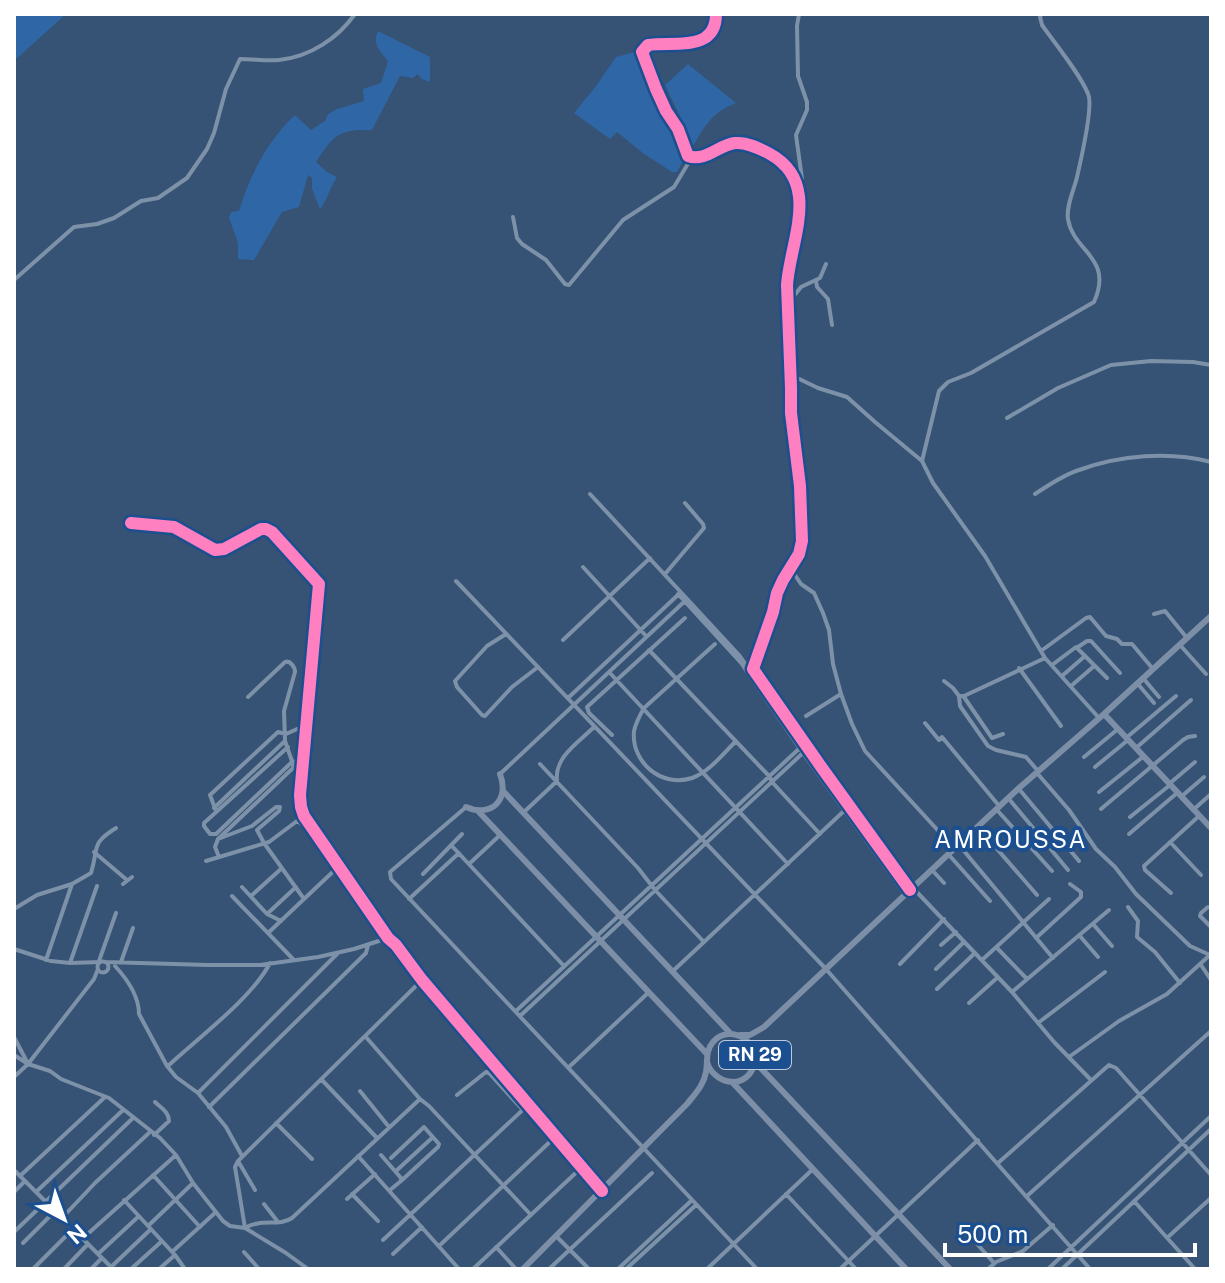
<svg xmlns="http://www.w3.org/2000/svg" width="1225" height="1283" viewBox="0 0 1225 1283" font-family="'Public Sans',sans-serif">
<rect width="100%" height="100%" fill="#365274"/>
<path fill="#2f66a5" d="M14 14H66L14 61Z
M378 31 430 57V82L422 79 417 74 413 78 400 76 372 130C338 129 334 135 316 162L327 172 337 177C330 187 328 199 320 209L312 189V178L308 175 299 207 282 212 254 260 238 259V243L229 218 231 212 239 211C250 175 267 141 295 115L311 130 325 121 328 114 337 109 364 101 363 89 381 83 388 61C380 51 372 45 378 31Z
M641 50 660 107 679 137 683 161 677 172H672L644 154 617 132 610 139 574 113 596 86 616 57Z
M688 64 736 103C710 113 704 128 690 151L687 131 665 85Z"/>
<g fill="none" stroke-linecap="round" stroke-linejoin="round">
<path stroke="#7d92a8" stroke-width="4" d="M716 14C716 53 673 41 648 45L642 52 656 89 666 111 678 129 688 156C706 162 718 145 735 143 747 142 759 148 770 154 822 183 790 241 787 285L791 388V413L800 486 802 541 799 554 783 580 777 593 773 612 753 669 822 768 910 889
M799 14 797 26 798 76 807 102V110L796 135 802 179 799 192
M1042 14 1040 17 1042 25C1053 41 1085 80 1089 97 1092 114 1081 159 1077 177 1074 190 1066 206 1068 219 1073 252 1114 257 1094 302L971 373 948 382 939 391 922 461 933 483 985 556 1045 658 1099 718
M513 217 517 238 522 244 546 260 565 284 569 285 623 220 674 187 692 157
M14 280 74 227 97 224 114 218 141 201 158 198 187 178 207 149 214 133 226 89 240 59C253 59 267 61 279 60 310 57 338 38 355 14
M816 281 817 287 828 299 832 325
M789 302 801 287 820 278 826 264
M791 375 818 388 847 397 875 422 922 461
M1007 418 1058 388 1111 365 1151 361 1193 362 1211 365
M590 494 739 655 819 771 907 892
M1035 494C1049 485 1063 475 1079 470 1120 455 1169 451 1211 462
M131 523 174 527 215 550 224 549 261 529H266L272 532 319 584 300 795 301 807 304 816 388 938 396 945 422 980 602 1191
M583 567 646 636
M791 569 801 584 814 593 823 613 829 630 833 664 841 694 852 724 865 751 955 849
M665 574 704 528 703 524 685 503
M456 581 825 968 1090 1269
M678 594 742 664 803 753 905 894
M1154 614 1165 611 1187 638
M506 634 487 646 455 681 457 687 482 715 485 716 512 687 538 667
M563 640 650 558
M715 644 644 708C640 715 636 722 634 731 631 762 661 788 692 778 709 772 723 754 735 742
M1180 645 1206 674
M1078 647 1087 641H1091L1120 673
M649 650 769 776 772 782 820 834
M1041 651 1086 618 1090 617 1106 636 1117 639 1122 644H1132L1153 669
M1052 665 1076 647 1107 678
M1019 668 1061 726
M609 672 788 864
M1062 676 1085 656
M1143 678 1159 697
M944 681 953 688 959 696H964L1045 658
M1137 683 1154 703
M1071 686 1093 667
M959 696 960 706 988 746 996 750 1026 757 1038 771
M248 697 285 662C290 660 295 667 295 672L284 711 285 741 294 767
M964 697 992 738 1003 734
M568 698 680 593
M806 716 841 694
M925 723 939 740 942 737 1000 807
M612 735 589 713 587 707 685 618
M1126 738 1176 696
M288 747 204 823V826L210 834H216L293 761
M1136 748 1191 700
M1084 757 1118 729
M540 764 638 868 655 890 704 942
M1095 767 1128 740
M1037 773 1069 810 1096 849 1115 867 1136 894 1190 946 1210 955
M500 774 686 600
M1169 784 1195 762
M1019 789 1079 861
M1099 792 1144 756
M1182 796 1204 777
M1009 799 1068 870
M214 808 285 741
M465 808 390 872 391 879 757 1269
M1101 809 1183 740 1188 737 1195 736
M997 810 1052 871
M1193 810 1211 794
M216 811 210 795 278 732 286 734 306 725
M524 812 557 781C554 757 579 742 594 727
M1130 817 1170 785
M978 827 1037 895
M1129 834 1177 793
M218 839 252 826 276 807H280L279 811 257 830 264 843 304 899
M1170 842 1201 875
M451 845 564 966
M959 845 1053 958
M94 852 127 880
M949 855 990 901
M219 857 215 847 218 839 293 768 297 765H303
M206 861 269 842 297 821 314 832
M469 864 499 836
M932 870 944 883
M423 874 462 834
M123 884 132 877
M242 887 267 914 281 921
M913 888 1012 992 1054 1042 1090 1079
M1171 893 1145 870 1144 866 1199 816
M232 896 293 959
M251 896 282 868
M409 899 459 853
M1128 907 1138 921 1137 937 1155 952 1180 983
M1208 907 1201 913 1200 916 1211 927
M14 909 37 895 72 884 91 873C99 848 90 844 116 828
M267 914 296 887
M1093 924 1112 946
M268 933 339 866
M1079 935 1098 957
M1036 938 1081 897V892L1070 884
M941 945 956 932
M996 947 1027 979
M14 949 51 961 70 963 101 962
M46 960 72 884
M982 960 1049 899
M99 961 116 913
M97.5 967a5.5 5.5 0 1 1 11 0a5.5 5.5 0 1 1-11 0Z
M105 962 208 965H260L318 957 354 949 388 938
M121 962 133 928
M70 963 97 886
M900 964 944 919
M1201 965 1211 980
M115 966C127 979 139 995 139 1014L167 1066 176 1077 198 1093 226 1127 242 1156
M936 969 964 942
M673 971 845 810
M937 989 975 953
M1012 992 1109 910
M969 1003 998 977
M516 1011 802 746
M520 1016 805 751
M1038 1023 1105 972
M365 1036 420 1099 429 1106 531 1215
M14 1037 27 1062
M14 1055 28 1064 50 1071 61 1079 109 1098 160 1138 176 1155 82 1239
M1069 1057 1119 1021 1167 994 1211 954
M168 1066C198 1038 252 998 270 963
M569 1067 649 992
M14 1077 28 1064 94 979 98 969
M321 1079 377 1138
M360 1091 389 1127
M198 1093 338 953
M457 1095 486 1072 489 1073 523 1110
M420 1099 292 1218C279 1227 261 1218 245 1228L235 1167 238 1161 422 980
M209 1107 366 953 368 945
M276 1123 312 1159
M154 1135 169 1121C169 1112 161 1108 155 1102
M176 1155 193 1183 223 1221 230 1226 245 1228 286 1253 308 1269
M381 1155 401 1178V1181L390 1190
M358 1156 459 1269
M391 1158 424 1127 439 1144 438 1147 401 1181
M238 1161 255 1190
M998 1163 1109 1065 1116 1068 1211 1175
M14 1170 113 1269
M396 1171 433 1137
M153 1175 200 1227
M20 1176 105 1097
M14 1192 25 1181
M36 1192 123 1110
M352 1194 378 1221
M786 1194 856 1269
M1027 1196 1211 1031
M347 1199 375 1174
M124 1200 175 1255 185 1269
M1134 1201 1195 1269
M264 1204 278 1222
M62 1218 95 1183 150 1132
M149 1225 193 1183
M962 1227 994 1263
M14 1232 133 1118
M556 1236 589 1269
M1168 1237 1211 1198
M383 1240 528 1105
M23 1243 55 1211
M439 1246 555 1137
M496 1247 516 1269
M172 1252 216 1212
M244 1252 259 1269
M98 1254 139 1216
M393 1254 422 1227
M111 1267 151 1229
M33 1269 73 1229
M64 1269 88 1244
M91 1269 102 1258
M131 1269 162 1241
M159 1269 175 1255
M473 1269 581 1168
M549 1269 652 1173
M618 1269 692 1200
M626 1269 696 1205
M707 1269 813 1169
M840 1269 978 1140
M988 1269 996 1262 1023 1251 1053 1225
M1048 1269 1211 1116
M1062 1269 1211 1129"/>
<path stroke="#7d8ea7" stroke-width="6" d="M1104 714 1211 828
M503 791 731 1034
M466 807C491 818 510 800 500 774
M478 811 707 1054
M740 1035H750L764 1027 1019 788 1104 714 1211 616
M755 1062 950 1269
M732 1082 906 1269
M523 1269 687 1104C695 1094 704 1085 706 1072 708 1062 705 1051 713 1042 730 1022 764 1043 753 1068 743 1091 713 1083 707 1062"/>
<defs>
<path id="cycleway" d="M716 14C716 53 673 41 648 45L642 52 656 89 666 111 678 129 688 156C706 162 718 145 735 143 747 142 759 148 770 154 822 183 790 241 787 285L791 388V413L800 486 802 541 799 554 783 580 777 593 773 612 753 669 822 768 910 890
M131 523 174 527 215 550 224 549 261 529H266L272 532 319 584 300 795 301 807 304 816 388 938 396 945 422 980 602 1191"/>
</defs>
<use href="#cycleway" stroke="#1b4f8f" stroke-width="17"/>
<use href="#cycleway" stroke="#ff80c0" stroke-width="12"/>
</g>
<g text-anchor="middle" stroke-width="8" stroke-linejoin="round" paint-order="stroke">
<rect fill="#1b4f8f" stroke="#bbcadd" stroke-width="2" x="719" y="1041" width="72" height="28" rx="6"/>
<g font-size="18" font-weight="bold" fill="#fff">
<text x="755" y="1061">RN 29</text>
</g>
<g font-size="24" letter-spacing="2" fill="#fff" stroke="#1b4f8f">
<text x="1011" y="848">AMROUSSA</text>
</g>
</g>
<rect width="1225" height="1283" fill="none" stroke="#ffffff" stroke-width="32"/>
<g transform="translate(64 1219) rotate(139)" stroke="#1b4f8f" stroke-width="6" paint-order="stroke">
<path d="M0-6L14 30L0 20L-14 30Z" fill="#ffffff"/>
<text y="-12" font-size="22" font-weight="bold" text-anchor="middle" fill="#ffffff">N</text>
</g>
<path d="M945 1243v12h250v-12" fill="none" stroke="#ffffff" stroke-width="4"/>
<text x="957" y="1243" font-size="24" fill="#ffffff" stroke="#1b4f8f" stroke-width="6" paint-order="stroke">500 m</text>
</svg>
